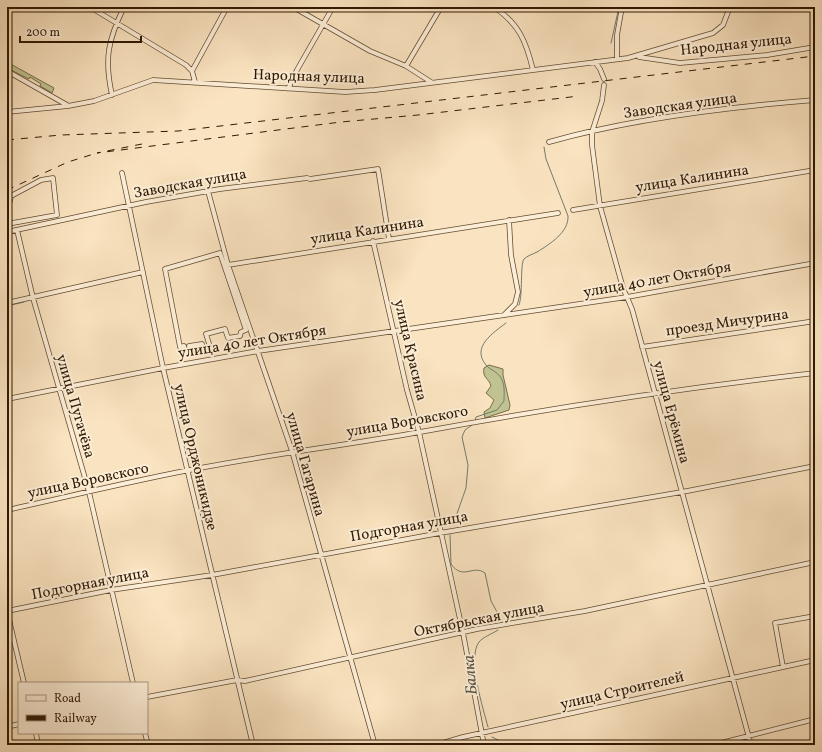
<svg xmlns="http://www.w3.org/2000/svg" width="822" height="752" viewBox="0 0 822 752" font-family="Vollkorn,serif">
<rect width="100%" height="100%" fill="#fae3c0"/>
<filter id="stains"><feTurbulence type="fractalNoise" baseFrequency=".005" numOctaves="4"/><feColorMatrix values="0 0 0 0 .2 0 0 0 0 .09 0 0 0 0 .02 0 0 0 .5 -.17"/></filter>
<radialGradient id="worn" r=".72"><stop offset=".6" stop-color="#630" stop-opacity="0"/><stop offset="1" stop-color="#630" stop-opacity=".3"/></radialGradient>
<path fill="#c0c391" stroke="#786e4a" d="M7 62 54 88 52 93 40 86 41 84 30 77 29 79 7 68Z
M489 365 503 369V375L510 405 509 410 485 418 484 412 490 408 494 400 486 393 491 386C489 378 482 378 484 368Z"/>
<g fill="none" stroke-linecap="round" stroke-linejoin="round">
<path stroke="#727c6c" stroke-width="1" d="M611 43 619 7
M519 305C523 295 520 264 524 259 527 256 533 254 537 252 550 244 569 232 568 216L546 159 544 147
M7 306 24 302
M475 421 476 417 497 410 504 401C504 394 505 386 502 380 499 372 490 370 486 365 471 347 493 333 506 323
M453 525 466 488 468 465 462 437 465 430 472 425
M450 535 451 564C463 581 473 564 485 573L491 601 502 621
M488 727C483 708 467 658 479 642 483 637 492 634 498 630
M492 737 500 741 522 745"/>
<defs>
<path id="minor" d="M90 7 186 65 192 71 195 82
M293 7 370 51 406 66 431 82
M494 7C519 24 526 41 533 70
M639 57 680 63 767 55 815 47
M617 59V35L622 7
M595 62 600 69 604 79
M406 66 441 7
M7 71 67 105
M192 71 227 7
M604 85 602 101 592 132V145L600 206 623 288 632 309 751 745
M288 89 297 70 333 7
M112 95C104 59 108 40 124 7
M7 112 68 106 94 101 153 80 345 92 375 90 628 58 713 33 723 25 730 7
M549 142C633 118 728 107 815 100
M122 173 163 368 253 745
M208 191 228 265 292 451 375 745
M7 202 10 201 11 196 41 180 53 178 57 215 7 224
M573 210 815 170
M17 230 33 298 89 492 133 683
M7 232 146 202 220 189 307 178 310 179 378 169 389 239
M373 241 407 390 419 432 463 633 484 745
M220 253 246 330 241 332 240 336 228 338 225 329 206 334 211 350 203 352 202 344 189 346 191 354 186 355 184 346 180 347 165 269Z
M228 265 558 213
M7 303 143 272
M504 315 515 304 518 292 511 255 509 220
M642 347 815 321
M7 399 163 368 258 351 627 297 815 263
M7 510C71 496 135 480 200 468 273 454 347 445 420 432 551 408 683 388 815 373
M7 611 111 590 212 575 440 533 682 492 815 466
M7 611 24 683
M783 667 775 623 815 616
M147 697 237 680 245 681 477 629 585 611 815 562
M7 727 19 724
M36 733 38 745
M145 733 148 745
M436 745 463 737 815 660
M713 745 815 719"/>
</defs>
<use href="#minor" stroke="#624c32" stroke-width="5.5"/>
<use href="#minor" stroke="#fcedd6" stroke-width="4"/>
<path stroke="#2f1902" stroke-width="1" stroke-dasharray="7 7" stroke-linecap="butt" d="M7 140 61 135 178 131 815 56
M142 144 97 153 341 122 418 115 579 96
M7 190 68 162 97 153"/>
</g>
<g text-anchor="middle" stroke-width="4" stroke-linejoin="round" paint-order="stroke">
<g font-size="15" fill="#2f1902" stroke="#fcedd6">
<text transform="translate(736 44) rotate(-6)" y="5">Народная улица</text>
<text transform="translate(309 76) rotate(2)" y="5">Народная улица</text>
<text transform="translate(680 105) rotate(-8)" y="5">Заводская улица</text>
<text transform="translate(692 178) rotate(-9)" y="5">улица Калинина</text>
<text transform="translate(190 183) rotate(-10)" y="5">Заводская улица</text>
<text transform="translate(367 230) rotate(-9)" y="5">улица Калинина</text>
<text transform="translate(657 279) rotate(-10)" y="5">улица 40 лет Октября</text>
<text transform="translate(727 322) rotate(-8)" y="5">проезд Мичурина</text>
<text transform="translate(252 341) rotate(-9)" y="5">улица 40 лет Октября</text>
<text transform="translate(411 350) rotate(77)" y="5">улица Красина</text>
<text transform="translate(76 406) rotate(74)" y="5">улица Пугачёва</text>
<text transform="translate(672 412) rotate(75)" y="5">улица Ерёмина</text>
<text transform="translate(407 421) rotate(-10)" y="5">улица Воровского</text>
<text transform="translate(196 457) rotate(77)" y="5">улица Орджоникидзе</text>
<text transform="translate(306 464) rotate(74)" y="5">улица Гагарина</text>
<text transform="translate(88 480) rotate(-12)" y="5">улица Воровского</text>
<text transform="translate(409 526) rotate(-10)" y="5">Подгорная улица</text>
<text transform="translate(90 583) rotate(-11)" y="5">Подгорная улица</text>
<text transform="translate(479 619) rotate(-11)" y="5">Октябрьская улица</text>
<text transform="translate(622 690) rotate(-13)" y="5">улица Строителей</text>
</g>
<g font-size="16" font-style="italic" fill="#565340" stroke="#fcedd6">
<text transform="translate(469 675) rotate(-95)" y="6">Балка</text>
</g>
</g>
<rect width="822" height="752" fill="none" stroke="#fae3c0" stroke-width="24"/>
<rect x="8" y="8" width="806" height="736" fill="none" stroke="#2f1902" stroke-width="2"/>
<rect x="12" y="12" width="798" height="728" fill="none" stroke="#2f1902"/>
<rect x="18" y="682" width="130" height="52" fill="#fcedd6" stroke="#aa9881"/>
<rect x="26" y="695" width="20" height="6" fill="#fcedd6" stroke="#aa9881"/>
<text x="54" y="702" font-size="12" fill="#2f1902">Road</text>
<rect x="26" y="715" width="20" height="6" fill="#2f1902" stroke="#aa9881"/>
<text x="54" y="722" font-size="12" fill="#2f1902">Railway</text>
<path d="M20 36v6h121v-6" fill="none" stroke="#2f1902" stroke-width="2"/>
<text x="26" y="36" font-size="12" fill="#2f1902" stroke="#fcedd6" stroke-width="3" paint-order="stroke">200 m</text>
<rect width="100%" height="100%" filter="url(#stains)"/>
<rect width="100%" height="100%" fill="url(#worn)"/>
</svg>
